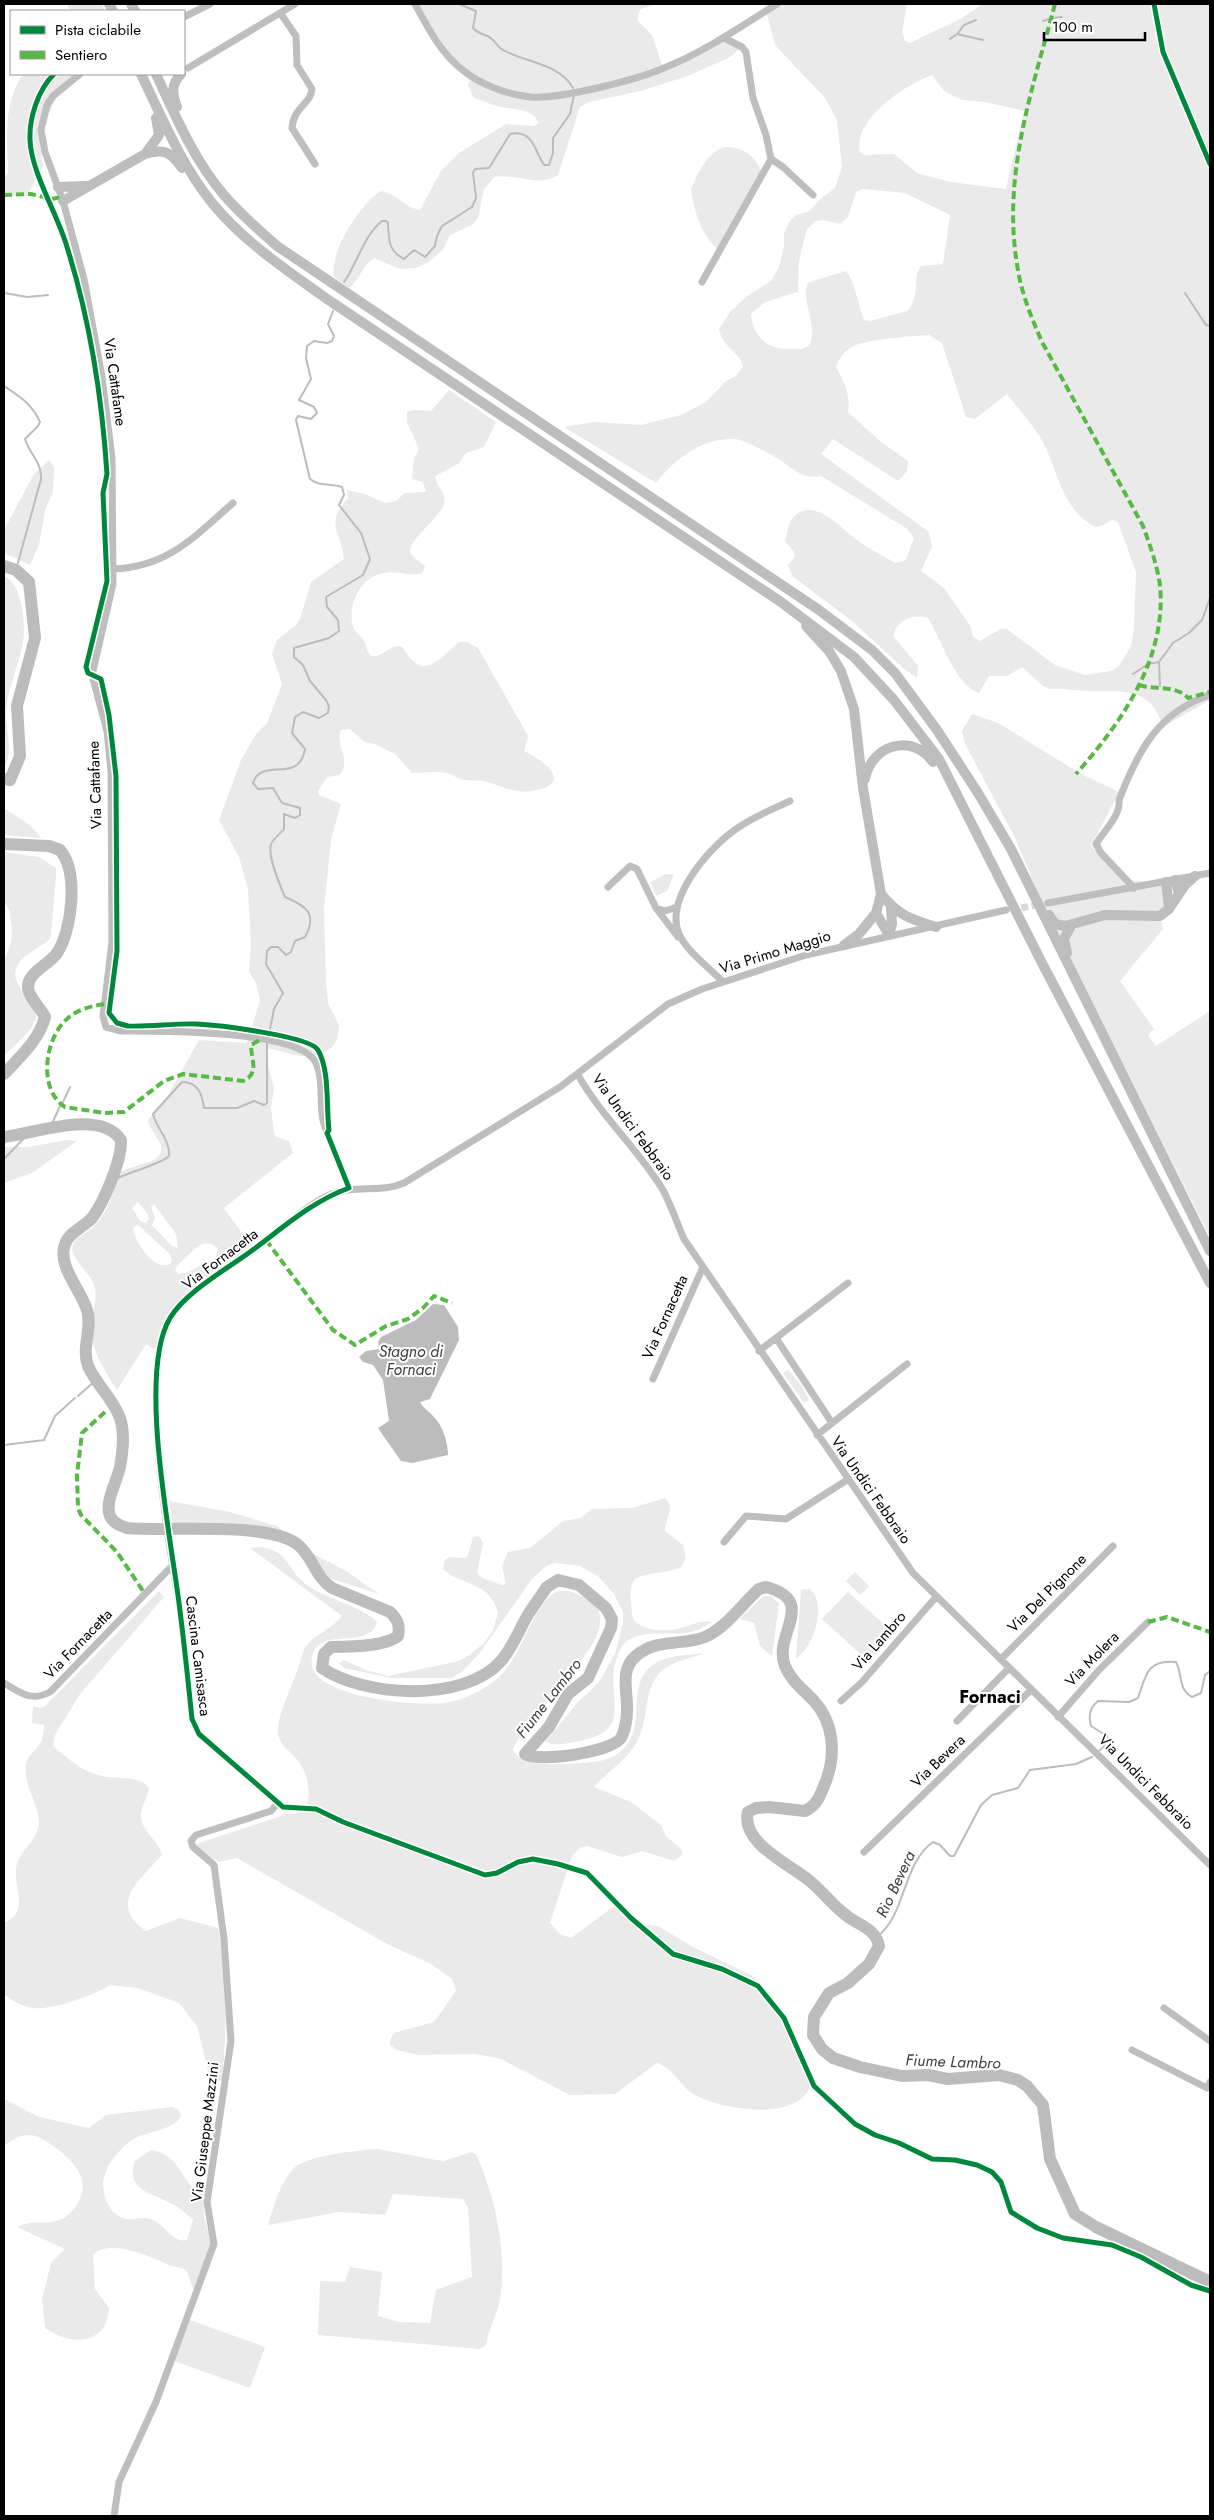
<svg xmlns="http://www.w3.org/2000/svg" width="1214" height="2520" viewBox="0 0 1214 2520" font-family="Jost,sans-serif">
<rect width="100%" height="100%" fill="#fff"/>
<path fill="#eaeaea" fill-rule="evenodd" d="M67 4H102L105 11H70Z
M415 4H656L641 9 638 14V21L652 35 662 65 721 40 742 47 730 57 688 76 640 91 589 102 580 107 558 175C539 188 515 173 494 177L484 189 478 218 472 225 450 235 443 250 429 262 416 268 400 269 374 258C362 266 361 278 349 288L334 277C329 252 360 204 381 191 397 194 404 207 420 210L441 171 459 153 506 124 534 126 539 123C531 106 512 111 497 106 489 104 482 100 474 98L468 86 471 76 453 61Z
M777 4H907L902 32 905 41 910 43 960 19 983 4H1210V700L1163 727C1151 686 1123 692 1089 691 1076 691 1063 688 1050 689L1043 686 1022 667 1007 676H989L979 693C955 685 941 639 928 618 912 613 897 620 893 636L918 666 917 678 903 668 852 621 792 576 788 565 795 557 794 552 785 541C787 535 788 524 792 519 811 495 838 525 852 536 864 547 881 554 895 563L906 560 914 538 906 528 821 476C800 479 796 470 780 460 770 454 744 439 734 439 701 438 675 459 656 483L564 427 595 422 641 425 681 415 706 402 726 381 736 376 743 367C741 353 722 347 719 329L730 312 747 296 771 281 779 267 784 246V234L789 222 796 215 810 211 819 200 835 188 842 167 837 120 825 98 775 45 766 10ZM932 75 944 91 962 100 985 102 1024 111 1006 189 950 182 917 173 894 154 864 155 860 152C853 119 905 85 932 75ZM863 189 905 193 950 215 943 264 921 266C911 277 922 296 907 311L870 321 864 320C859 307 854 279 846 271L813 281 808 283C800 299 818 325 810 344 804 350 799 349 791 349 768 350 753 337 751 314L765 302 798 292 799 261 807 229 816 221 823 220 840 224 848 217 856 192ZM929 335 942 343 966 417 975 419 1007 394C1018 408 1030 422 1040 437 1058 467 1060 510 1096 527L1101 526 1112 520 1118 522 1136 572 1134 629 1131 646 1119 666 1111 671 1085 675 1055 665 1007 629H1000L980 641 973 637 971 627 944 588 921 571 932 547 929 532 821 454 833 439 898 481 907 471 908 461 881 442 848 412C851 396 844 381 836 367 839 358 845 350 854 346 867 339 913 336 929 335Z
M23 74H73L59 92 45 123 40 147 43 166 27 196H4V178L8 173C7 140 3 103 23 74Z
M725 147C744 147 756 156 763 175L719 250C701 236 694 211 691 189 698 173 707 152 725 147Z
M449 390 496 422 484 447 466 453 458 464 435 476C436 487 447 492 444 504 440 518 404 543 411 554 414 559 421 561 425 567L422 573C411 577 396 570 384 573 360 577 347 605 353 627 355 633 362 636 365 642 367 648 367 651 371 656 382 658 389 645 401 646 406 651 410 660 417 664 431 673 449 650 459 642H467L478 648 528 736 524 751C545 761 575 784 532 791 514 794 500 785 484 781 477 780 471 781 465 780 458 779 453 775 447 773 436 771 423 773 412 773L395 754 375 744 365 742 350 729 341 730C334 745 353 760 339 775L327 777 318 791 319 795 341 804 331 840 324 908 326 983 328 1003 339 1025 337 1040 332 1047 322 1054 299 1056 268 1048 266 1058 274 1087 271 1108 274 1133 276 1137 289 1141 293 1153 224 1208 252 1247 179 1301 166 1318 155 1350 146 1344 117 1390C104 1370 89 1347 91 1323 93 1311 98 1297 94 1285 89 1271 72 1261 72 1246 77 1236 85 1234 93 1227 108 1213 114 1192 118 1172L154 1160C173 1146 149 1134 148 1120L168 1095 199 1040 247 1043 260 1000 256 983 249 971 251 944 248 889 239 857 219 820 241 760 256 734 267 723 282 684 272 654 277 640 296 625 300 619 311 582 344 559C341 530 324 525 348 498L347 490 365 494 385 503 396 501 405 493 426 492 423 482 412 479 414 459 419 449 407 422V412L413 410 431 411ZM138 1202 147 1213 149 1219 146 1223 140 1221 132 1208ZM154 1204 176 1234 178 1248 172 1246 152 1225 155 1218 151 1207ZM138 1225 170 1254 172 1261 170 1264C153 1271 138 1244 133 1231L134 1227ZM210 1243 218 1248 216 1257 213 1260 185 1273 178 1274 175 1270C176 1266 197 1246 202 1244 205 1243 208 1244 210 1243Z
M49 460 54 467 53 492 45 511 39 545 30 565 4 553V530L34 474Z
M4 576C22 584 26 623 23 642 19 665 8 687 6 710 5 727 14 752 4 767Z
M972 714 998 723 1081 774 1119 792 1091 846 1124 880 1166 882 1170 900 1160 916 1163 929 1120 981 1154 1029 1148 1035 1156 1046 1210 1011V1237L1048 915 1014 836 965 744 962 731Z
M4 808 30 825 41 838 4 835Z
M4 852 39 857 56 868V875L51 936 49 940C40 947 29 952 21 960 0 984 43 1001 35 1021 30 1034 13 1046 4 1056V963L11 942 12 931 10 912 4 900Z
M666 874 674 875 667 891 656 896 650 882Z
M67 1140 77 1141 32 1173 4 1183V1147H28Z
M788 1370 801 1384 809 1400 804 1403 783 1373Z
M665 1498C676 1509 665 1518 665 1531L683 1545 686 1558 680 1568C640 1580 624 1564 633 1619 644 1632 666 1632 681 1628 693 1625 699 1620 712 1622 705 1626 699 1630 691 1632 671 1636 644 1629 627 1641 622 1645 619 1651 617 1657 603 1697 638 1729 579 1741 569 1743 555 1747 545 1742L578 1702 600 1681 616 1651 623 1622V1612L614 1594 599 1577 580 1566 555 1563 546 1566 531 1580 480 1653 463 1671 452 1678H391L344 1668 339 1663 344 1660 366 1670 388 1676 459 1661 472 1653 484 1643 493 1630 498 1613C490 1581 461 1586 443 1569L445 1560 449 1557 465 1558 468 1556 473 1537 479 1536 483 1543 477 1573 482 1578 502 1585 506 1584 502 1566 508 1552 530 1548 563 1521 581 1518 592 1509 632 1508Z
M169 1501 230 1512 277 1526 310 1552 346 1571 379 1594 329 1578 292 1539 276 1530 249 1526 173 1524Z
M260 1547C288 1550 286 1567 304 1583 325 1599 353 1603 374 1619L377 1623C367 1650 322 1627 313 1654 297 1698 419 1706 444 1703 459 1701 473 1695 486 1687 521 1666 524 1622 551 1595 560 1589 569 1590 579 1595 586 1598 597 1603 599 1611 608 1639 566 1676 552 1695 545 1705 541 1720 532 1728 523 1736 517 1737 513 1750 517 1756 520 1759 527 1762 541 1766 594 1764 607 1759 617 1756 625 1749 630 1740 642 1719 630 1690 647 1670 662 1654 684 1656 704 1653 691 1659 675 1660 664 1669 642 1686 650 1716 638 1740 628 1760 609 1770 594 1787L631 1802 661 1825 666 1836 682 1850V1855L674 1861 642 1851 622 1857 587 1846 580 1848 572 1856 550 1923 560 1934 571 1938 617 1904 641 1924 658 1926 691 1946 751 1975 772 1996 797 2042 801 2055 812 2072C815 2125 726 2111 697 2096 679 2087 676 2069 657 2063L615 2094 570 2095 501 2059 476 2054 419 2055 397 2050 390 2045V2040L394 2033 434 2022 456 1991 452 1979 431 1964 389 1945 237 1858 219 1862 194 1848 199 1843 281 1816 284 1813C315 1820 312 1783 301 1765 294 1752 275 1745 278 1727 281 1705 294 1684 300 1662 302 1657 303 1649 307 1645 317 1633 332 1629 342 1616L250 1548Z
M855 1572 869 1586 860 1595 846 1581Z
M809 1589C828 1601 814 1648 796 1658L801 1590Z
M159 1591 164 1597 80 1694 55 1735 53 1746C68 1759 83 1772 102 1776 115 1780 142 1774 149 1789 147 1797 143 1804 141 1812 138 1829 159 1840 162 1855 142 1878 106 1904 146 1931L180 1918 218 1928C227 1979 227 2030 222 2081L216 2080 209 2074 197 2026 179 2003 138 1988 110 1985C96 1995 49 2011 32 2008 21 2006 12 2001 4 1994V1923C30 1912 14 1889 16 1869 18 1850 40 1840 39 1821 38 1803 23 1785 26 1765 27 1754 38 1750 42 1740 43 1735 44 1729 44 1725L32 1723 33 1706 40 1708 45 1706Z
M848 1592 894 1633 868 1661 822 1619Z
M763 1596H771L779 1603 772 1656 760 1646 754 1623 740 1619Z
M4 2099 39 2117 89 2128 106 2115 172 2107 178 2109 181 2116C173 2131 147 2131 134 2139 125 2144 118 2152 112 2160 107 2168 103 2176 103 2185 104 2197 107 2207 117 2215 127 2223 134 2217 146 2218 164 2220 171 2244 187 2240L193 2220C186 2213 179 2207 170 2203 150 2192 125 2190 135 2161L151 2150C182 2154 180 2185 203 2194L204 2217 212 2244 194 2290C189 2283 191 2274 184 2269 181 2267 176 2267 172 2266 154 2259 110 2237 93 2255L95 2289 109 2308C107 2346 70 2346 45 2328L42 2299 51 2263 65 2249 17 2227C32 2218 53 2228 68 2215 95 2190 81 2166 56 2148 49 2143 38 2135 29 2135 19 2135 12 2141 4 2145Z
M378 2149 436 2160 444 2161 471 2152 476 2154C495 2196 506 2248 501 2293 499 2311 489 2328 486 2345L480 2349 318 2335 320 2281 345 2282 350 2267 382 2272 378 2316 399 2322 430 2323 436 2290 472 2277 468 2208 463 2199 393 2194 385 2215 339 2212 268 2225C274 2206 279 2185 293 2169 304 2156 360 2150 378 2149Z
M190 2320 265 2347 250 2388 174 2361Z"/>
<path fill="#bcbcbc" d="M433 1304 444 1305 458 1327 459 1340 430 1399 420 1402C424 1409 429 1411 434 1417 443 1426 448 1443 448 1455L412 1463 401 1461 378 1428 389 1421 383 1380 373 1365 363 1362 359 1357 366 1351 379 1349 378 1342 381 1337 416 1320Z"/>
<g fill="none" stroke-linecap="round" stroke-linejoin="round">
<path stroke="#bcbcbc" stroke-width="2" d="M459 4 476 11 473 28C478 34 482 33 489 37 495 40 497 47 503 50 526 63 559 63 573 88
M1053 18 1062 17
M1043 21 1049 19
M958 33 964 25 976 20
M950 39 957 34 983 40
M344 282C357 264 364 235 382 221H386L388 223C389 240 388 251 404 259L414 250 425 257 435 246 437 236 442 226 472 207 476 198 473 173 475 169 489 168 510 134C533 129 534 150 544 165H549L553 153V138L570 114 574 95
M4 293 27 297 48 295
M1185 293 1206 325 1210 326
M4 386C19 396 32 404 40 422L38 426 25 439C30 455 42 462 41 479L16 570
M1159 662 1160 686
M1133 674 1148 664 1159 662 1173 643 1189 633 1202 620 1210 598
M268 1039 274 1009 283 993 266 964 267 951 271 947H278L286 955 291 952 295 941 305 937C318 913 306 906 285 897 280 885 267 856 271 844 273 839 281 833 284 829V814L295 818 300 815V808L282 803 273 788 258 789 253 783C262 756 299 785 305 749L292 733 295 717 303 712 319 718 328 713 329 706 326 700 310 681 303 665 294 657V648L329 638 339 631 338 620 327 607 326 597 363 575 370 559 361 533 339 505 344 495 342 487C330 483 320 487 310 479L296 420 298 416 311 419 317 413 314 407 299 400 311 379 306 358 307 346 314 341 327 343 332 341 334 336 328 324 333 311
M62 1104 70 1087
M50 1128 60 1106
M4 1159 32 1130
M109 1182C123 1174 162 1164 169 1156 170 1139 157 1130 153 1114L182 1082C198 1082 202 1094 204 1108H237L254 1101 264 1105 267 1103V1043
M78 1396 96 1380
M4 1445 44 1440 55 1416 75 1398
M1100 1750 1109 1742 1107 1736 1091 1726C1088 1716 1089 1708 1098 1701L1129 1702 1138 1698C1146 1675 1147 1659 1176 1662 1183 1676 1178 1689 1192 1697L1201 1693 1205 1675 1210 1671
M877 1937C907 1913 902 1864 933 1842L940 1845 950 1856H954L981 1805 992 1795 1018 1788 1030 1770 1076 1764 1092 1757"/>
<path stroke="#bcbcbc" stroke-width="12" d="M4 566 16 570 29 582 35 638 17 706 20 756 10 780 4 779
M4 844 49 846 60 850C79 872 72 931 57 953 49 965 28 972 28 987 28 997 41 1008 45 1017 39 1040 20 1057 4 1074
M4 1137C33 1134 100 1108 121 1140 122 1160 104 1202 92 1218 84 1227 69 1232 65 1244 57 1266 80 1288 87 1310 93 1328 81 1347 88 1366 96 1384 113 1399 120 1418 125 1433 123 1451 120 1467 117 1482 103 1504 111 1518 115 1524 121 1526 127 1528 169 1532 266 1521 297 1544 313 1556 315 1577 332 1588L390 1612C398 1620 400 1625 398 1636 384 1647 349 1647 331 1647L324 1654 322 1668C364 1697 464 1703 501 1661 512 1648 518 1633 526 1618 532 1608 540 1597 547 1587L558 1580 579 1585 606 1608 612 1619 611 1628 588 1678 568 1694 549 1727 525 1754C538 1763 616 1752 622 1736 625 1729 627 1718 627 1710 628 1692 619 1670 636 1656 656 1638 683 1646 705 1637 726 1628 742 1604 759 1589L766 1587C819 1601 772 1635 785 1666 791 1681 804 1690 814 1701 834 1723 836 1754 826 1781 821 1793 818 1805 805 1811L769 1807 756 1808 748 1812C740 1843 791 1865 811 1882 823 1892 834 1907 847 1916 860 1926 876 1929 879 1946L869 1964 848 1983 829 1993 814 2017 813 2035 822 2049 833 2058 860 2067 902 2076 928 2075 948 2079 999 2075 1018 2080 1027 2086 1043 2105 1050 2159 1075 2214 1096 2227 1210 2282"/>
<path stroke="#d9d9d9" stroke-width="7" stroke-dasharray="7 3.5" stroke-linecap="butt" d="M1011 910 1042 904"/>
<path stroke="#bebebe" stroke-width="7" d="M415 4C428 28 441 54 464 71 481 85 509 95 531 97 561 99 636 80 664 68 704 52 740 27 777 4
M281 14 296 36 297 65 312 89C311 104 294 106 292 128L315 164
M184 17 210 4
M724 38 742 47 746 52 753 98 766 135 771 159
M188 68 295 4
M80 74 53 96 47 105 41 130 45 152 63 201 84 279 102 377 112 458 113 584 92 675 107 731 111 772 112 942 103 1016 106 1027 121 1031C156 1031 300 1029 316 1063 324 1081 319 1102 323 1120 329 1143 341 1166 349 1188
M771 159 783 167 813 195
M702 282 771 159
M113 569C168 567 194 537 233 503
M608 887 630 866 637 869 656 908 678 937
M1134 888 1101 853 1096 844C1104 831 1121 815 1119 800 1138 751 1158 712 1210 695
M1048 903 1210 873
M656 908 665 911 677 907
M723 982C710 968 687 952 679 934 664 898 711 845 739 827 755 816 773 809 790 801
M578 1075C602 1117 638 1149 663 1190 671 1205 677 1223 684 1239L913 1573 1210 1865
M776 1338 832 1423
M759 1351 848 1283
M653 1379 703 1267
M817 1435 907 1364
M724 1542 746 1516 786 1519 847 1480
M1001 1659 1113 1546
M4 1683C21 1693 31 1702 50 1692L172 1566
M841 1701 862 1682 936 1597
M1058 1717 1099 1670 1148 1622
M957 1721 1009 1668
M864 1852 1031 1690
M1164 2008 1210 2041
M1132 2050 1207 2088 1210 2082
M114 2516 119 2482 156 2402 214 2244 207 2202 231 2041 224 1939 214 1865 193 1847 191 1841 196 1835 271 1811 278 1803 199 1734 192 1719C188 1679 185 1639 178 1599 168 1536 139 1373 170 1319 184 1292 235 1264 260 1245 281 1229 303 1208 327 1196 354 1183 379 1194 404 1183L560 1087 668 1004 702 989 806 955 1006 910"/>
<path stroke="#bdbdbd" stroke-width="10" d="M109 4 113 11
M131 4 135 11
M141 74C162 118 182 166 213 204 244 242 288 271 327 299L781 602 854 657 894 700 939 759 1043 965 1210 1283
M156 74C175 115 194 160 224 195 240 214 259 230 277 246L819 610 872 650 895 673 937 730 978 793 1011 849 1210 1251
M177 107C172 94 171 84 181 74
M146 153 159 135 156 118
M58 187 87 186
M63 201 145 154C164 148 171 152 182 168
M806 626 829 651 841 671 854 709 863 788 881 894 876 913 859 934 844 945
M865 779C871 745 912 732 933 762
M1175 880 1179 893
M1166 882 1169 908
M881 894C899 916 910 919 936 927
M876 913 889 935
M1049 915 1055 924 1065 926 1105 915 1160 916 1169 909 1185 885 1195 876
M889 935 892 924 891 906
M1067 953 1064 939 1072 924"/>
<path stroke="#58b947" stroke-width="4" stroke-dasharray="8 4" stroke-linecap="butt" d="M1055 4C1032 91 1001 178 1018 270 1022 295 1032 319 1042 342L1143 526C1150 545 1157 565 1160 585 1167 658 1122 722 1076 774
M4 195 31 194 52 199 61 197
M1139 685C1155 690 1177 685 1188 698L1210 692
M104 1004C91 1006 77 1010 68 1018 45 1037 37 1089 65 1107L105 1113 124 1112 164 1081 183 1074 243 1081C260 1074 251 1059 251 1045L260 1040
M266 1240 333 1330 355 1345 386 1326 408 1319 423 1308 434 1296 452 1303
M105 1412 82 1433 77 1475 78 1508 81 1515 117 1552 145 1594
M1148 1622 1167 1617 1210 1632"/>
<defs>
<path id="cycleway" d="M1154 4 1163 52 1210 164
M54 74C38 90 29 118 30 140 31 172 58 215 67 247 90 320 102 398 107 474L103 493 107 581 86 667 88 673 101 679 109 715 116 776 117 951 109 1013 117 1023 128 1026C151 1027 174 1023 197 1024 217 1025 310 1036 318 1050 330 1071 326 1106 329 1130L327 1133 349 1188C313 1201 285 1226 254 1249 229 1268 186 1291 170 1318 137 1373 171 1538 179 1603 184 1641 188 1680 192 1719L199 1734 283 1807 316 1809 343 1822 485 1875 497 1873 518 1862 533 1859 558 1864 587 1873 631 1918 673 1954 722 1969 758 1986 784 2018 814 2086 855 2124 875 2135 899 2143 932 2159 955 2160 977 2165 992 2172 1001 2182 1011 2212 1037 2228 1063 2238 1112 2245 1141 2257 1191 2285 1210 2291"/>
</defs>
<use href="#cycleway" stroke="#fff" stroke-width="8"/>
<use href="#cycleway" stroke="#00873e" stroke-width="5"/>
</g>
<g text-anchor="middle" stroke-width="4" stroke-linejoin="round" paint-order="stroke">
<g font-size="15" fill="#000" stroke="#fff">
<text transform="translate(115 382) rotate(82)" y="5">Via Cattafame</text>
<text transform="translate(95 785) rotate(-92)" y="5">Via Cattafame</text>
<text transform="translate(775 952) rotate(-17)" y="5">Via Primo Maggio</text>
<text transform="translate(633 1127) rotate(54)" y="5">Via Undici Febbraio</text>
<text transform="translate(220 1259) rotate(-37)" y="5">Via Fornacetta</text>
<text transform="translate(665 1317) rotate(-66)" y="5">Via Fornacetta</text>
<text transform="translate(871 1490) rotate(55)" y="5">Via Undici Febbraio</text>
<text transform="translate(1047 1593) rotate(-45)" y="5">Via Del Pignone</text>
<text transform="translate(879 1641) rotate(-49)" y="5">Via Lambro</text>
<text transform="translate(78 1644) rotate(-46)" y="5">Via Fornacetta</text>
<text transform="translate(198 1656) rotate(83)" y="5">Cascina Camisasca</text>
<text transform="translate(1092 1659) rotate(-46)" y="5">Via Molera</text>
<text transform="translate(938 1761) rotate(-44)" y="5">Via Bevera</text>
<text transform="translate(1146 1782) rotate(45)" y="5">Via Undici Febbraio</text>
<text transform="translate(205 2132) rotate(-83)" y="5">Via Giuseppe Mazzini</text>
</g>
<g font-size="16" font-style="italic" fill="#404040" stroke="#fff">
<text x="411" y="1357">Stagno di<tspan x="411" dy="18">Fornaci</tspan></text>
<text transform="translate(548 1698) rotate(-52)" y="6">Fiume Lambro</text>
<text transform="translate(895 1884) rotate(-65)" y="6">Rio Bevera</text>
<text transform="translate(953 2061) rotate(2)" y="6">Fiume Lambro</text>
</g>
<g font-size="18" font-weight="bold" fill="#000" stroke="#fff">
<text x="990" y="1703">Fornaci</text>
</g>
</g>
<rect width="1214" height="2520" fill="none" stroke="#000000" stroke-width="10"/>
<rect x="10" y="10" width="175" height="65" fill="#ffffff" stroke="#999999"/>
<rect x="20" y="26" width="25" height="8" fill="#00873e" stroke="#999999"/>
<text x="55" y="35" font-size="15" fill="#000000">Pista ciclabile</text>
<rect x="20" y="51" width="25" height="8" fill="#58b947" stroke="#999999"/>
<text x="55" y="60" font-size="15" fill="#000000">Sentiero</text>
<path d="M1044 32v8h101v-8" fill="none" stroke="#000000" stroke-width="2.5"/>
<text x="1052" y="32" font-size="15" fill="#000000" stroke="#ffffff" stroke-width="4" paint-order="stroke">100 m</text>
</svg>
